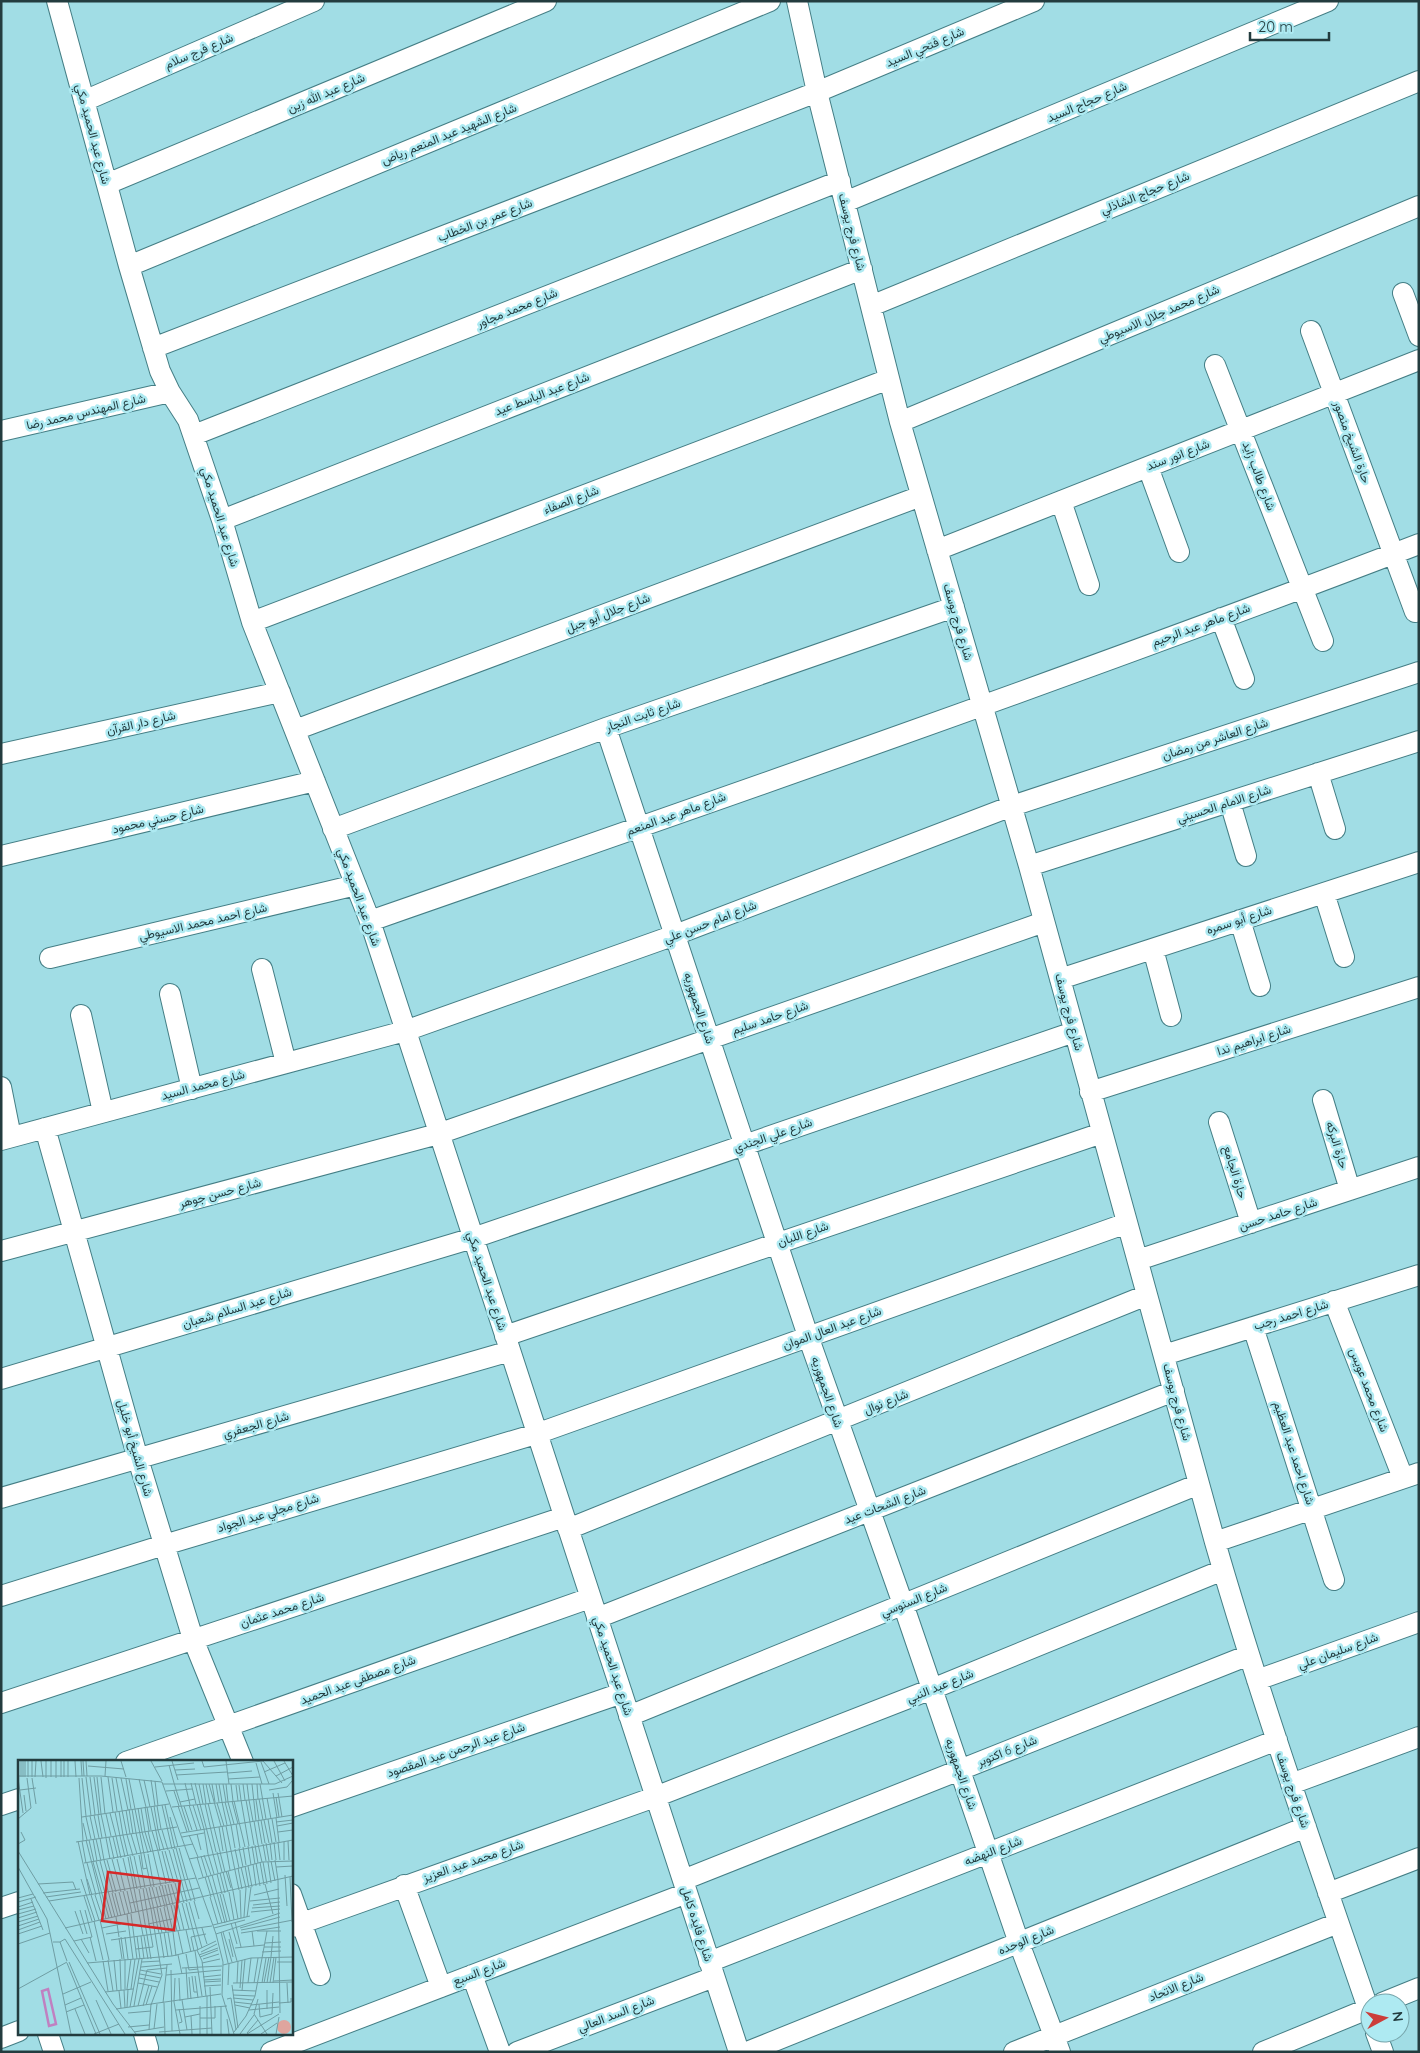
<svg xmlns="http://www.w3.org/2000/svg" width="1420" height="2053" viewBox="0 0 1420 2053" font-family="Quicksand,Vazirmatn,sans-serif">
<rect width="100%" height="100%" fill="#a1dde5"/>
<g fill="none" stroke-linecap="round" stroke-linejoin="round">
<defs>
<path id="street" d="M57 1 129 266 160 371 170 392 188 420 222 520 252 622 370 921 739 2052
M797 1 817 92 900 422 1029 866 1215 1542C1261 1701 1316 1857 1370 2014
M84 101 314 1
M107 184 546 1
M845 202 1328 1
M129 266 770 1
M1403 293 1419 336
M871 306 1419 81
M1311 331 1415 612
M153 348 817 92 1034 1
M1215 365 1323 641
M900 422 1419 206
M1 431 170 392
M194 435 840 181
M1148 467 1179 552
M1061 501 1089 585
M222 520 862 269
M937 550 1419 360
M1221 618 1244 679
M252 622 889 379
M606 728 808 1336 903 1604 1019 1943 1060 2052
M295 730 921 496
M1 754 280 692
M1318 773 1335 829
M1230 802 1246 856
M333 829 606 728 954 607
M1 856 315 781
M1029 866 1419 741
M1324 893 1344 957
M1240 920 1260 986
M370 921C721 799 1072 677 1419 544
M1153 949 1171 1016
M50 958 356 885
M262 969 286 1063
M1060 979 1419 862
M170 994 192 1089
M81 1015 103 1112
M1 1087 11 1137
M1090 1092 1419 987
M1323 1100 1350 1190
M1219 1122 1251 1223
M45 1128 138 1459 193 1639 243 1762
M1 1140 405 1031 675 935 1012 806 1419 672
M1 1251 438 1134 1044 922
M1138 1260 1419 1167
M1334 1301 1403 1478
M1253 1327 1334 1580
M505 1336 1102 1133
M1164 1355 1419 1275
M1 1379 473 1238 1074 1032
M1 1498 510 1351
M568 1529 1147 1295
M1215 1542 1419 1473
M1 1596 164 1545 536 1434 1127 1223
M597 1618 1174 1391
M1257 1680 1419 1622
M1 1703 564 1517
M629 1716 1199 1484
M126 1762 590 1598
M1291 1784 1419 1737
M1 1805 19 1799
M291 1807 622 1693
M683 1880 1249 1655
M404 1885 441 1987
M1328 1893 1419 1858
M291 1894 320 1975
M1 1908 19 1902
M291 1927 655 1797 932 1689 1223 1570
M709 1962 1277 1740
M472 1975 500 2052
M1382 2003 1419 1988
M1376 2033 1383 2052
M48 2034 54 2052
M144 2034 148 2048
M1 2038 19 2031
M271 2052 687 1893
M517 2052 714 1977
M747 2052 1306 1827
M1014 2052 1338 1923
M1263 2052 1370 2008"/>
</defs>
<use href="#street" stroke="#447e85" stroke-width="22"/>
<use href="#street" stroke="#fff" stroke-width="20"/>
</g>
<g text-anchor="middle" stroke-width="5" stroke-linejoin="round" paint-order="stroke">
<g font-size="12" fill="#233c3f" stroke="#aeeaf2">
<text transform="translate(925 47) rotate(-23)" y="4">شارع فتحي السيد</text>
<text transform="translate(199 51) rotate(-23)" y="4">شارع فرج سلام</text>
<text transform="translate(326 93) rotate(-23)" y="4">شارع عبد الله زين</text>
<text transform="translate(1087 102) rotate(-23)" y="4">شارع حجاج السيد</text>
<text transform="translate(93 134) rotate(75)" y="4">شارع عبد الحميد مكي</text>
<text transform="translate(449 134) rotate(-22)" y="4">شارع الشهيد عبد المنعم رياض</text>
<text transform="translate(1145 193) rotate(-22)" y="4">شارع حجاج الشاذلي</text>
<text transform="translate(485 220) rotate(-21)" y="4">شارع عمر بن الخطاب</text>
<text transform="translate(852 232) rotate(76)" y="4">شارع فرج يوسف</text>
<text transform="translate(517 308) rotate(-22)" y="4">شارع محمد مجاور</text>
<text transform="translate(1159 314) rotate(-23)" y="4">شارع محمد جلال الاسيوطي</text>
<text transform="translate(542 394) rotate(-21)" y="4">شارع عبد الباسط عيد</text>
<text transform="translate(86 412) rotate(-13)" y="4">شارع المهندس محمد رضا</text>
<text transform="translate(1352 442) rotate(70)" y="4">حارة الشيخ منصور</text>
<text transform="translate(1178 455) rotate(-21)" y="4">شارع انور سند</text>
<text transform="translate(1259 476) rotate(69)" y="4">شارع طالب زايد</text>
<text transform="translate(571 500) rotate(-21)" y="4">شارع الصفاء</text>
<text transform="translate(220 517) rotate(73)" y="4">شارع عبد الحميد مكي</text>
<text transform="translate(608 613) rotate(-21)" y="4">شارع جلال أبو جبل</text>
<text transform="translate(958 622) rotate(74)" y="4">شارع فرج يوسف</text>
<text transform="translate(1201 625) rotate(-20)" y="4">شارع ماهر عبد الرحيم</text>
<text transform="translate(643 715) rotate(-19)" y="4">شارع ثابت النجار</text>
<text transform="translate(141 723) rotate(-13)" y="4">شارع دار القرآن</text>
<text transform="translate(1215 739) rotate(-18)" y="4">شارع العاشر من رمضان</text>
<text transform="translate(1224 804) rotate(-18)" y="4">شارع الامام الحسيني</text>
<text transform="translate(676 814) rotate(-20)" y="4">شارع ماهر عبد المنعم</text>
<text transform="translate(158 819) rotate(-13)" y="4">شارع حسني محمود</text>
<text transform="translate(359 897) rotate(70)" y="4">شارع عبد الحميد مكي</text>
<text transform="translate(1239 920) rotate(-18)" y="4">شارع أبو سمره</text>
<text transform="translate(203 922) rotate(-13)" y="4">شارع احمد محمد الاسيوطي</text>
<text transform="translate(710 922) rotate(-21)" y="4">شارع امام حسن علي</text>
<text transform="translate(699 1008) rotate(72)" y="4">شارع الجمهوريه</text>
<text transform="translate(1069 1012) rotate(75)" y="4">شارع فرج يوسف</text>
<text transform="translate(770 1018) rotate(-19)" y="4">شارع حامد سليم</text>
<text transform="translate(1254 1040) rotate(-18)" y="4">شارع ابراهيم ندا</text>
<text transform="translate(203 1085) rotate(-15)" y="4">شارع محمد السيد</text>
<text transform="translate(773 1135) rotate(-19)" y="4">شارع علي الجندي</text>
<text transform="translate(1337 1145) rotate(73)" y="4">حارة البركه</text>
<text transform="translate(1235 1172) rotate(73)" y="4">حارة الجامع</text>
<text transform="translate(220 1193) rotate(-15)" y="4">شارع حسن جوهر</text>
<text transform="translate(1278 1214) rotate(-18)" y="4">شارع حامد حسن</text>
<text transform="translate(803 1234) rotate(-19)" y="4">شارع اللبان</text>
<text transform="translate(487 1281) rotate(72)" y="4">شارع عبد الحميد مكي</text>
<text transform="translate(237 1308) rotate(-17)" y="4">شارع عبد السلام شعبان</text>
<text transform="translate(1291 1315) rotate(-17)" y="4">شارع احمد رجب</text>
<text transform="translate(832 1328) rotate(-20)" y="4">شارع عبد العال الموان</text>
<text transform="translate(1369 1390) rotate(69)" y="4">شارع محمد عويس</text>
<text transform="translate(827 1392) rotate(71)" y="4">شارع الجمهوريه</text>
<text transform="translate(886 1402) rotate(-22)" y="4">شارع نوال</text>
<text transform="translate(1177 1402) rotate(75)" y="4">شارع فرج يوسف</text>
<text transform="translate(256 1425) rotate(-16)" y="4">شارع الجعفري</text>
<text transform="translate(135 1448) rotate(74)" y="4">شارع الشيخ أبو خليل</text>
<text transform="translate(1294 1453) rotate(72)" y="4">شارع احمد عبد العظيم</text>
<text transform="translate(885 1505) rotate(-21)" y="4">شارع الشحات عيد</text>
<text transform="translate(268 1513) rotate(-17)" y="4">شارع مجلي عبد الجواد</text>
<text transform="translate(914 1600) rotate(-22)" y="4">شارع السنوسي</text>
<text transform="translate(282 1610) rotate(-18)" y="4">شارع محمد عثمان</text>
<text transform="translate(1338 1651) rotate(-20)" y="4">شارع سليمان علي</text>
<text transform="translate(613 1666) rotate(72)" y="4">شارع عبد الحميد مكي</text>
<text transform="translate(358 1680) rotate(-20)" y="4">شارع مصطفى عبد الحميد</text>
<text transform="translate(940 1686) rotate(-22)" y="4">شارع عبد النبي</text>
<text transform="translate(456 1750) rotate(-19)" y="4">شارع عبد الرحمن عبد المقصود</text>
<text transform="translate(1007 1751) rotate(-22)" y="4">شارع 6 اكتوبر</text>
<text transform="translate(961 1774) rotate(71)" y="4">شارع الجمهوريه</text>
<text transform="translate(1293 1790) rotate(71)" y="4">شارع فرج يوسف</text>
<text transform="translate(993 1851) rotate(-21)" y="4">شارع النهضه</text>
<text transform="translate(473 1861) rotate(-19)" y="4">شارع محمد عبد العزيز</text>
<text transform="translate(697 1924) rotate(72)" y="4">شارع فايده كامل</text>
<text transform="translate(1026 1940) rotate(-22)" y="4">شارع الوحده</text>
<text transform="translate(479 1972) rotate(-21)" y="4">شارع السبع</text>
<text transform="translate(1176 1987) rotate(-22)" y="4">شارع الاتحاد</text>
<text transform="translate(616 2014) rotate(-21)" y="4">شارع السد العالي</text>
</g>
</g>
<g transform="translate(18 1760)">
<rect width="275" height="275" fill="#a1dde5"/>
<path d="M259 267a7 7 0 1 1 14 0a7 7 0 1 1-14 0Z" fill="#dfa59e"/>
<path fill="none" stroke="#c080c1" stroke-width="2.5" d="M30 229 38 264 31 266 24 231Z"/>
<path fill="none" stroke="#6f9da3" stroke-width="1" d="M23 1 25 17M43 1V17M46 1V17M50 1V17M57 1 58 17M63 1 64 16M65 1 66 16M68 1 69 16M103 1 108 17M133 1 144 21M154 1 160 20M184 1 186 7 245 1M208 1 211 24M245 1 264 23M256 1 267 21M266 1 275 16M243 2 251 24M238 3 244 24M151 5 156 23M70 6 106 9M137 7 176 3M157 10 177 9M246 12 267 3M210 13 234 11M158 15 209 12M0 16H83L144 22 198 174 205 202 204 235 216 274M87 16 88 1M258 16 275 7M3 17V1M5 17V1M7 17V1M10 17V1M14 17V1M17 17 18 1M33 17V1M68 17 73 56M72 17 77 55M76 17 81 55M79 17 83 54M83 17 87 54M90 17 95 52M0 18 5 53M14 18 18 44M28 18V1M38 18V1M61 18 65 81M64 18 68 56M94 18 99 51M98 18 104 50M103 18 110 50M108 19 113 49M111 19 117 49M121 19 128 47M210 19 242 17M126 20 132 47M133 20 137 46M137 21 140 46M156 23 171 71M167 23 172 45M173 23 178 44M177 23 182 44M145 24H257L275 16M181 24 185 44M185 24 188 44M188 24 192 43M191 24 203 66M194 24 197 42M198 24 201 42M201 24 204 42M205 24 208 42M208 24 210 42M213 24 215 41M225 24 227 40M229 24 231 40M234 24 238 61M239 24 240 39M242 24 248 59M218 25 220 41M221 25 223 40M2 30 18 28M251 30 269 27 274 21M148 31 174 29M156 31 161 46M255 33 259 58M260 33 264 57M6 35 8 51M258 37 261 57M249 38 253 59M241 39 245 60M223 40 231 86M228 40 236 85M231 40 235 61M238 40 241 60M214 41 220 64M216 41 227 87M162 42 177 39M204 42 209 65M207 42 213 65M210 42 216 64M190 43 207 112M199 43 206 66M179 44 186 69M182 44 200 113M187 44 198 92M144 45 154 89M147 45 157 89M171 45 179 70M175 45 183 70M136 46 140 70M139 46 143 69M160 46 169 72M166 46 174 70M127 47 131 71M129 47 133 70M133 47 142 91M154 47 275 36M120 48 124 72M123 48 127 72M111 49 115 74M114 49 118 73M117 49 126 94M104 50 109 75M108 50 112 74M101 51 105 75M97 52 102 76M92 53 98 76M83 54 88 77M88 54 93 76M76 55 81 78M80 55 84 78M72 56 77 79M64 57 151 44M68 57 73 79M152 57 160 87M258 58 261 82M0 59 13 48 9 18M250 59 254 83M254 59 258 82M243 60 247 83M246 60 251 83M236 61 240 84M240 61 244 84M258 62 275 60M65 63 69 80M218 64 222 88M213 65 217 88M204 66 212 110M208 66 221 130M259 66 275 63M201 67 205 91M186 69 190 94M140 70 146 90M144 70 150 90M130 71 143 126M134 71 140 91M124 72 130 93M127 72 133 92M260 72 275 70M118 73 123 94M163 73 275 55M113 74 119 94M179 74 183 90M105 75 110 96M109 75 115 96M171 75 180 97M98 76 103 98M102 76 107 97M91 77 96 99M95 77 100 98M164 77 186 73M82 78 86 100M88 78 92 99M75 79 79 101M78 79 83 101M68 80 88 159M71 80 76 102M60 81 72 135M64 81 68 103M270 81 271 100M58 82 159 67M256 82 258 100M260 82 262 100M266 82V100M248 83 251 101M252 83 254 100M0 84 7 80 3 72M240 84 244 102M245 84 248 101M237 85 240 103M230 86 233 105M234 86 237 104M225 87 228 105M158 88 167 121M161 88 170 120M221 88 225 107M155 89 169 142M217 89 221 108M151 90 166 143M0 91 95 244 118 274M140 91 148 124M144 91 152 123M147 91 156 123M199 92 204 112M123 94 125 109 129 108M126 94 133 127M130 94 136 127M190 94 196 114M121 95 127 128M186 95 193 115M112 96 119 129M116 96 123 129M183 96 189 116M110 97 125 175M179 97 185 117M105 98 118 152M94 99 103 132M99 99 107 131M171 99 275 80M86 100 95 133M89 100 98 132M257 100 260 120M78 101 94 158M82 101 97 157M253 101 257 121M75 102 84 134M242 102 246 125M245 102 249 124M250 102 253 123M66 103 175 84M69 103 78 135M238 103 242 126M235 104 238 126M227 106 231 128M230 106 234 127M0 107 29 159 53 274M223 107 228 128M258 107 275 106M220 108 224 129M208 111 213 128M210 111 215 131M205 112 210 132M202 113 207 133M199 114 204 134M194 115 207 163M267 115 269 146M190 116 204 163M187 117 193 137M272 117 274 162M63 119 77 161M69 119 74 135M180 119 244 102 275 101M171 120 177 141M260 120 262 253M167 121 173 141M157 123 162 143M20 124 55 122 58 130M150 124 155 145M153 124 159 144M247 124 255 154M144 125 155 172M147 125 152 145M141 126 147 147M131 127 141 173M134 127 140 148M138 127 143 147M125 128 135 187M128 128 133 149M121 129 129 175M222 130 223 158M105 131 111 154M109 131 114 153M215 131 220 159M101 132 107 155M211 132 216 160M25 133 62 129M94 133 100 156M97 133 103 156M84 134 91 158M202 134 209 162M205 134 212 161M73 135 81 160M77 135 85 159M236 135 261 129M66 136 74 161M28 137 63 132M192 137 200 164M0 138 15 134M13 139 25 170M31 141 178 118M176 141 181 159M232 141 262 138M0 142 18 137M171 142 184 188M112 143 181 128M164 143 171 169M168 143 180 190M153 145 159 171M156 145 162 170M160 145 166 170M235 145 262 142M0 147 15 142M146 147 151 171M139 148 144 173M142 148 148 172M234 148 262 146M0 150 16 146M62 150 69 174M57 151 65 174M233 152 262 149M0 154 18 149M109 154 115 199M113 154 119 199M98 157 101 177M226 157 228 128M229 157 233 127M0 158 19 152M82 160 91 200M76 161 85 200M0 162 20 156M217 162 223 187M213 163 219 184M130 164 154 159M195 165 232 156M0 166 21 159M47 168 275 116M84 168 103 164M184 168 189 184M196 168 227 160M222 168 262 157M0 170 22 162M168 170 173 192M223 170 275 160M160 171 165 194M234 171 236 186M239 171H263M146 172 150 197M150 172 154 196M155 172 158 196M203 172 210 203M205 172 214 202M211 172 219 201M142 173 146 198M223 173 262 167M0 174 24 166M88 174 108 171M198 174 262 153M129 175 133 199M119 176 122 199M123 176 126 199M126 176 130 199M72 177 78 201M103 177 106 199M107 177 110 199M101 178 104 199M63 179 71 193M211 179 215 197M93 180 194 166M56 181 74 177 67 150M35 182H42L49 201M42 182 47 179 107 274M247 183 263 182M0 184 32 173M246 187H263M217 188 246 185M118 189 135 187M179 190 184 201 188 236M176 191 173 177 188 174M177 191 184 236M183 192 199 184M244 192 263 191M168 194 171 210 180 209M160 195 164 214M181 195 200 188M182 197 200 190M253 197 255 176M102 199 103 230M185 199 201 194M90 200 95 231M96 200 99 231M85 201 90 231M51 202 82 274M124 202 142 201M259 202H275M49 203 78 274M69 203 154 196 179 190 198 181M184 203 202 199M205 205 233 198 275 197M123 207 154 204M164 208 204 206M168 208 170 239M122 210 143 214M153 210 154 271M122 214 143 218M148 215 203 210M174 216 176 232H179M177 216 180 238M171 217 173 239M185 217 203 215M121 218 141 222M157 218 156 242 162 274M161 218 162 241M186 220 203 219M256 221 275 220M186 222 203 221M120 223 139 227M215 223 275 222M219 223 220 201M230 223 233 198M236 223 240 198M244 223 248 198M246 223 251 197M249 223 253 197M252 223 256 197M255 223 258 197M269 223 270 243M210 225 211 203M214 225 220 268M186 226 203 225M192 227 194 274M222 228 224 200M0 229 49 202M107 229V199M109 229 113 199M113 229 117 199M106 230 107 248M214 230 238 231M101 231 103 248M224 231 227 199M87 232 115 229M45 234 73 222M215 235 237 236M189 236V274M215 238 235 240M209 239 213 238 218 270M240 239 236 254 249 274M78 240 93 274M164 240 169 270M216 242 234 244M145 243 149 205M146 243 147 274M261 243 273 242V238M241 244 242 257 254 254 255 233M47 245 63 238M128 245 134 226M133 245 144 215 133 149M217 245 232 248M233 245 261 242M116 246 124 199M120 246 129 210 149 208M125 246 131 225M182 246V274M109 247 110 229M112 247 121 199M203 247V274M57 249 67 274M98 249 203 234M249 249V230M158 250 209 246M231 250 261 247M48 252 66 245M110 253 133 251M173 256 174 274M167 257 182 254M182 258H197V246M209 259 211 274M161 263 164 262 161 249M110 267 131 265M136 269 139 244M131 270 133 244M116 272 146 267M141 272 194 268M216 272 228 256 237 236 249 171M229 273 240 260M76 274 101 264M222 274 236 255M229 274 261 254M243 274 259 263M258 274 261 257"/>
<path fill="#d62828" fill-opacity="0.15" stroke="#d62828" stroke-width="2.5" d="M90 112 162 121 156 170 84 161Z"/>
<rect width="275" height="275" fill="none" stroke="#233c3f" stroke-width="2.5"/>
</g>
<rect width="1420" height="2053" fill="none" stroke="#233c3f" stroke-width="5"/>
<g transform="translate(1385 2018) rotate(83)"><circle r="24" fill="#aeeaf2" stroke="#76a4aa"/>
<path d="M0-4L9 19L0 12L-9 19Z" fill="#cc3d3a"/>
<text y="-8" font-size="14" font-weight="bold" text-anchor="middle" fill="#233c3f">N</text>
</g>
<path d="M1250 32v8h79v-8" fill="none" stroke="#233c3f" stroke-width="2.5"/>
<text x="1258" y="32" font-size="15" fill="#233c3f" stroke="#aeeaf2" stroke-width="4" paint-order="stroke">20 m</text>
</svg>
